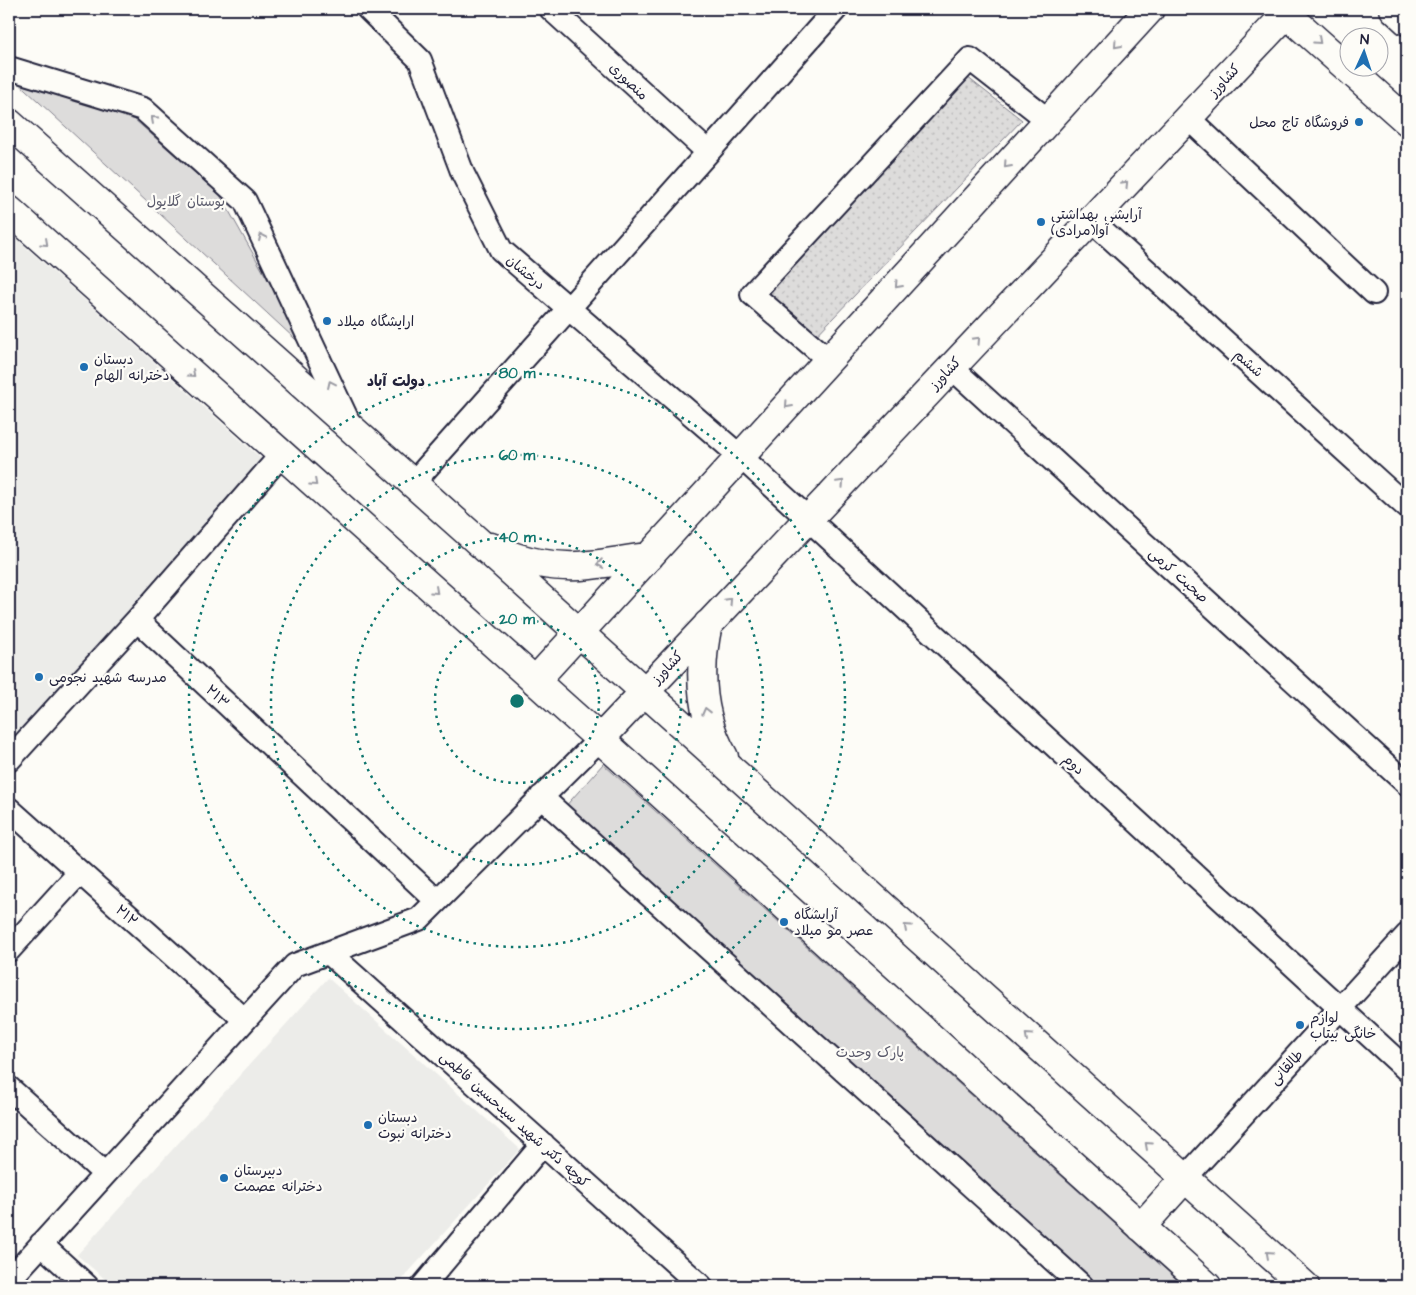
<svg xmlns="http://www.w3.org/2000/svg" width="1416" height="1295" viewBox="0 0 1416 1295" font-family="'Architects Daughter','Playpen Sans Arabic',sans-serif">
<defs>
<pattern id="grass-dots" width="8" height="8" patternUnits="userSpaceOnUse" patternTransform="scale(1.25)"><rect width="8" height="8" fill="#dddcdb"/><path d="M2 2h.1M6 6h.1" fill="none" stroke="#bdbcbd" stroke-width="1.8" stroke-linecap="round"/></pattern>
</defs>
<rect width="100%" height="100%" fill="#fdfcf7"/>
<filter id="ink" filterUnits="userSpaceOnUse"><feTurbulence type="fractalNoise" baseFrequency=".02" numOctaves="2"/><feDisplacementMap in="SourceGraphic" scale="10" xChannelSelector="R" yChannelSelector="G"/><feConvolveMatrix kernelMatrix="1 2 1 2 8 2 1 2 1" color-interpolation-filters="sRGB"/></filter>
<g filter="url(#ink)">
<path fill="#ecece9" d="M9 232 264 461 9 744Z
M328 978 520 1149 396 1286H113L77 1255Z"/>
<path fill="url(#grass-dots)" stroke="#807f8b" d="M967 77 1022 120 811 341 766 295Z"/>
<path fill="#dddcdb" stroke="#807f8b" d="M12 77 126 112 220 195 308 351Z
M603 764 1184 1286H1078L556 817Z"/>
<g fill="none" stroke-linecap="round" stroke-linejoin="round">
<defs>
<path id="street" d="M368 9 420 60 463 174 501 250 741 457 1407 1070
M551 9 708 152
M9 68 143 109 245 201 350 425
M1188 118 1374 293
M1091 220 1407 507
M829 360 752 294 970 59 1048 120
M951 367 1407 784
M413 483 836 9
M137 620 282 454
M9 760 137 620 437 901
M541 797 1082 1286
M9 809 245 1020
M9 950 79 873
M329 953 701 1286
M9 1088 105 1174
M1185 1178 1407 935
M41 1244 87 1286
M9 1280 295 965 419 919 600 739
M423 1286 543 1144"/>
<path id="secondary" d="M1281 9 1407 121
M1394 9 1407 21
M9 123 473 537 1305 1286
M9 210 600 739 1207 1286
M491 547C520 562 558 569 590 565 610 563 629 559 649 557
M708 624C698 669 700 716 724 757
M535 681 1150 9
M600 739 1291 9
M1141 1227 1185 1178"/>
</defs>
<use href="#street" stroke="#22223b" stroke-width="26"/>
<use href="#secondary" stroke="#22223b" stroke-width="31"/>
<use href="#street" stroke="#fdfcf7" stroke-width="22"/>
<use href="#secondary" stroke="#fdfcf7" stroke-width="28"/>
</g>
<defs><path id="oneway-chevron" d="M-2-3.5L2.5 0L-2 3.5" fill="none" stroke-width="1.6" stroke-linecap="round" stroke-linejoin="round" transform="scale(1.25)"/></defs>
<g stroke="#9a9aa2">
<use href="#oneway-chevron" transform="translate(1318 41) rotate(42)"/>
<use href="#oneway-chevron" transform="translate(1117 45) rotate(132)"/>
<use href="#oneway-chevron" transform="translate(154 119) rotate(-138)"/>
<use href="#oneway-chevron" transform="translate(1007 165) rotate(132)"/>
<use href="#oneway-chevron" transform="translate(1125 184) rotate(-46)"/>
<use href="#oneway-chevron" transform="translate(262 237) rotate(-115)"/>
<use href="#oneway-chevron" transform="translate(45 243) rotate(42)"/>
<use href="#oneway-chevron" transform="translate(898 285) rotate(132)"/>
<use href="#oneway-chevron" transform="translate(977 340) rotate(-47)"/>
<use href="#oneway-chevron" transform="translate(192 374) rotate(42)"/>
<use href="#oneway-chevron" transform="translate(331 384) rotate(-115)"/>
<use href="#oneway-chevron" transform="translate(788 405) rotate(132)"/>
<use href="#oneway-chevron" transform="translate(314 483) rotate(42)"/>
<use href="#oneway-chevron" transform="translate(841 483) rotate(-47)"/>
<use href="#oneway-chevron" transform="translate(600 564) rotate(171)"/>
<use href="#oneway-chevron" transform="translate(435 591) rotate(42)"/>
<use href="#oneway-chevron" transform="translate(729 601) rotate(-47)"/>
<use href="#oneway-chevron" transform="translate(706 711) rotate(-104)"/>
<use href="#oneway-chevron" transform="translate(907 927) rotate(-138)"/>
<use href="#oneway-chevron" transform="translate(1028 1036) rotate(-138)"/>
<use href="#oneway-chevron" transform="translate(1148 1145) rotate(-138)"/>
<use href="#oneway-chevron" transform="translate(1269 1254) rotate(-138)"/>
</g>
</g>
<g fill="none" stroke="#0f766e" stroke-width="2.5" stroke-dasharray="2.5 5">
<circle cx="517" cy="701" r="82"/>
<circle cx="517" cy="701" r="164"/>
<circle cx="517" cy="701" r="246"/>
<circle cx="517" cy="701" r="328"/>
</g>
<g fill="#1f6fb2" stroke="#fdfcf7" stroke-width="2">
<circle cx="1359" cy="122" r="5"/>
<circle cx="1041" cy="222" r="5"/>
<circle cx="327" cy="321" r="5"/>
<circle cx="84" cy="367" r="5"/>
<circle cx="39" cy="677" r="5"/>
<circle cx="784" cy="922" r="5"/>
<circle cx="1300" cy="1025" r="5"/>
<circle cx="368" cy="1125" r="5"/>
<circle cx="224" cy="1178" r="5"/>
</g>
<g text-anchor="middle" stroke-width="4.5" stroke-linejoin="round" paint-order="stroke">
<g font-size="14" fill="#22223b" stroke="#fdfcf7">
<text transform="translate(1224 80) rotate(-47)" y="5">کشاورز</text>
<text transform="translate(629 81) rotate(43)" y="5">منصوری</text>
<text transform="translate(526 272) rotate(40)" y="5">درخشان</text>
<text transform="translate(1249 363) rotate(42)" y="5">ششم</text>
<text transform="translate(945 373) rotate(-47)" y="5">کشاورز</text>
<text transform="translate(1179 575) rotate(42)" y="5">صحبت کرمی</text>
<text transform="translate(667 667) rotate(-47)" y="5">کشاورز</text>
<text transform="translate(218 696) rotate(43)" y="5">۲۱۳</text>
<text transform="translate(1074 764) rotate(43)" y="5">دوم</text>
<text transform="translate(127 915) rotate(41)" y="5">۲۱۲</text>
<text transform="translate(1286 1067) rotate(-47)" y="5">طالقانی</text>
<text transform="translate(515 1119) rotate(42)" y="5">کوچه دکتر شهید سیدحسین فاطمی</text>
</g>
<g font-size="14" fill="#22223b" stroke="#fdfcf7" text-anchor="start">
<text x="1349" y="127" text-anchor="end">فروشگاه تاج محل</text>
<text x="1051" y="219">آرایشی بهداشتی<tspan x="1051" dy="16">آوا(مرادی)</tspan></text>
<text x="337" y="326">ارایشگاه میلاد</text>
<text x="94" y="364">دبستان<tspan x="94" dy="16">دخترانه الهام</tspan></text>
<text x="49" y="682">مدرسه شهید نجومی</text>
<text x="794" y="919">آرایشگاه<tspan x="794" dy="16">عصر مو میلاد</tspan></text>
<text x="1310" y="1022">لوازم<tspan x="1310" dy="16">خانگی بیتاب</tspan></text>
<text x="378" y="1122">دبستان<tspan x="378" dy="16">دخترانه نبوت</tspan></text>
<text x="234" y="1175">دبیرستان<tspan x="234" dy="16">دخترانه عصمت</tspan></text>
</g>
<g font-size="14" fill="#5a5a6b" stroke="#fdfcf7">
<text x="186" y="206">بوستان گلایول</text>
<text x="870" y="1057">پارک وحدت</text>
</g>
<g font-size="15" font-weight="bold" fill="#22223b" stroke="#fdfcf7">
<text x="396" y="386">دولت آباد</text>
</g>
</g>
<circle cx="517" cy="701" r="8" fill="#0f766e" stroke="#fdfcf7" stroke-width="2.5"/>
<g font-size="15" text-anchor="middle" font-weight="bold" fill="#0f766e" stroke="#fdfcf7" stroke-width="4.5" stroke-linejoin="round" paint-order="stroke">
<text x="517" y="378">80 m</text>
<text x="517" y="460">60 m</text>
<text x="517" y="542">40 m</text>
<text x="517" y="624">20 m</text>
</g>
<rect width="1416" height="1295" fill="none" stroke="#fdfcf7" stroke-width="30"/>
<rect x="15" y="15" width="1386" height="1265" fill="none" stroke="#22223b" stroke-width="2" filter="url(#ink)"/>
<g transform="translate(1364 52) rotate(3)"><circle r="24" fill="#fdfcf7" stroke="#a5a5ac"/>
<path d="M0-4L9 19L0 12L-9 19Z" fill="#1f6fb2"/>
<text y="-8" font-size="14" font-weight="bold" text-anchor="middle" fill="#22223b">N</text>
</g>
</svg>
